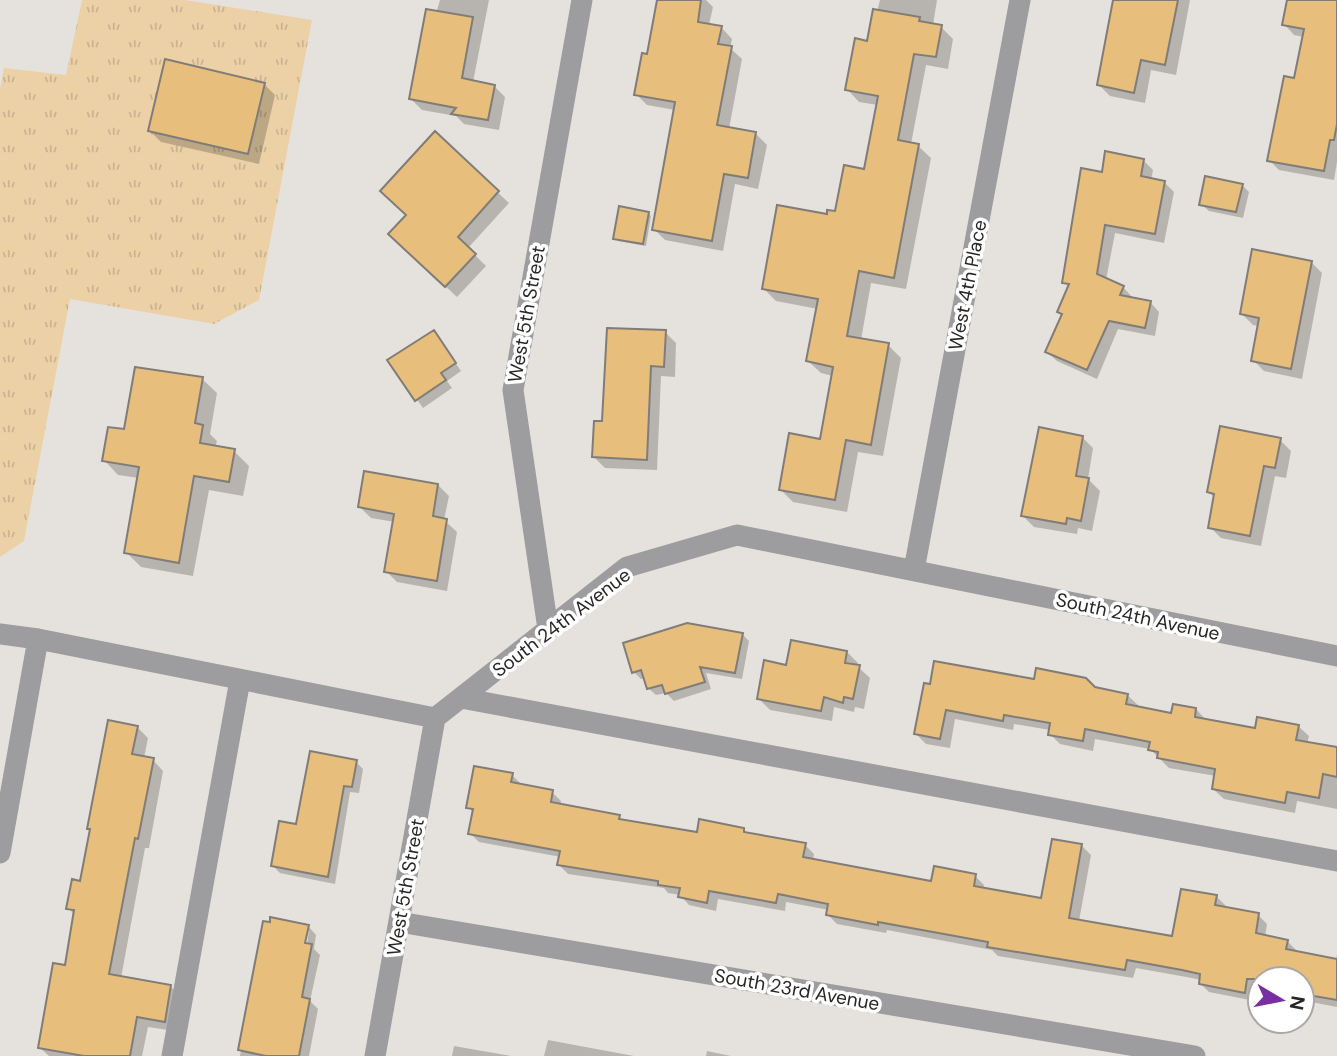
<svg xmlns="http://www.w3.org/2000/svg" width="1337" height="1056" viewBox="0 0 1337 1056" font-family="'DM Sans',sans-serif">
<defs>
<pattern id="grass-tufts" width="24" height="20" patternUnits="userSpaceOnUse" patternTransform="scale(1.75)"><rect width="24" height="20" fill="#ecd1a7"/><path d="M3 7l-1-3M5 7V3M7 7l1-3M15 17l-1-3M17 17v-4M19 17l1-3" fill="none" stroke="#cab390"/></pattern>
</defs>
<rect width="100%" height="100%" fill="#e5e2dd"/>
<path fill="url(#grass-tufts)" d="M82 0H185L312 20 259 300 214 324 70 299 24 541 0 557V89L4 68 66 75Z"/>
<path fill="#0003" fill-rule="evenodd" d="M440 0H489L473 82 494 86 505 97 499 130 464 124 456 116 422 110 411 99Z
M659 0H706L713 7 709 25 721 27 732 39 730 48 742 59 729 129 756 134 767 145 758 189 735 184 723 251 665 240 654 229 675 110 647 105 636 94 648 56Z
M880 0H937L933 25 941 27 953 39 948 69 926 65 911 144 918 146 931 158 906 289 871 283 861 340 888 345 901 358 883 456 858 452 847 512 793 502 780 489 822 441 833 376 821 373 808 361 818 309 776 301 764 289 828 216 837 214 865 171 878 105 859 102 847 89 869 43Z
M1115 0H1190L1176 75 1151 70 1145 103 1110 96 1099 85Z
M1289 0H1337V162L1334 180 1279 170 1269 160 1296 80 1304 37 1294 35 1284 24Z
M264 84 275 95 259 164 161 142 150 131Z
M435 134 509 203 468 248 486 266 457 297 401 245 408 215Z
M1144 161 1153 170 1151 180 1164 182 1174 192 1164 243 1115 233 1106 280 1123 287 1132 297 1131 299 1150 302 1159 312 1155 336 1118 329 1097 379 1057 361 1047 352 1063 315 1059 312 1070 288 1064 282 1103 174Z
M1242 185 1249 192 1243 218 1209 211 1201 204Z
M648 213 651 216 646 246 618 241 615 238Z
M1311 262 1322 273 1302 379 1264 371 1253 360 1259 326 1253 325 1242 314Z
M434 332 461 371 447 381 452 388 423 408 390 361Z
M665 332 676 343 675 377 661 376 657 470 605 468 594 457 604 423Z
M202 379 217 393 210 434 217 441 215 448 234 451 249 466 243 496 209 490 193 576 141 567 126 552 139 478 118 475 104 460 125 431Z
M1082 437 1093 448 1088 479 1100 491 1092 531 1078 528 1077 534 1034 527 1023 516Z
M1280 440 1291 451 1286 478 1275 476 1261 546 1221 538 1210 527 1215 498 1209 492Z
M438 485 449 496 444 520 457 532 447 591 397 582 386 571 395 522 371 518 360 507Z
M742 634 749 641 742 679 706 673 711 689 674 701 666 693 656 695 648 688 645 678 641 679 634 672Z
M847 652 858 663 857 666 870 678 864 709 855 707 854 712 834 707 832 721 770 710 759 699 788 667Z
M925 685 1095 689 1127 695 1138 705 1137 708 1172 715 1196 709 1206 720 1256 731 1298 726 1309 736 1307 744 1337 749V809L1297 801 1295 813 1224 799 1213 789 1216 776 1169 768 1150 749 1095 739 1093 751 1060 744 1050 734V730L1014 724 1013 730 955 719 950 748 926 744 916 734Z
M137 727 148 738 144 758 153 760 163 771 149 848H145L121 978 171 987 181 997 175 1031 148 1027 142 1056H49L39 1047 66 968 75 915 68 908 81 883 92 831 89 828Z
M356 762 363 769 359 793 350 792 335 884 280 873 273 866 298 826Z
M512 775 521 784 552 792 561 801 560 806 619 817 623 821 698 834 744 830 748 834 805 845 814 854 813 860 933 883 975 876 984 885 983 889 1042 900 1082 846 1091 855 1079 921 1174 938 1217 897 1226 906 1225 909 1258 915 1267 924 1265 937 1287 941 1296 950V953L1336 960 1337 954V1007L1311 1002 1310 1011 1302 1010V979H1260V1002L1209 992 1200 983 1201 980 1192 978 1136 968 1133 978 998 956 992 950 887 930 886 933 837 924 828 915 829 910 786 902 785 911 718 899 716 911 689 905 680 895 668 893 664 888 568 874 559 865 561 857 479 842 470 833 474 813 468 807Z
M264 923 308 926 316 935 314 949 320 955 310 1001 318 1009 309 1056H240ZM306 930H309L306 952H302Z
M548 1040 634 1056H544Z
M454 1046 511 1056H452Z
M707 1051 731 1056H706Z"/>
<path fill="#e8be7c" stroke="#807d78" stroke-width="2" d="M657 0H701L698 22 722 26 718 44 732 46 717 125 756 132 748 178 724 174 712 241 652 230 675 102 634 95 642 53 647 54Z
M1113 0H1178L1165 65 1141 60 1134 93 1097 85Z
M1287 0H1337V124L1334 140H1330L1324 171 1267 161 1284 76 1294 78 1304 29 1282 25Z
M426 9 473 17 462 78 495 85 488 120 451 114 456 108 409 99Z
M873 9 920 17 919 21 942 25 936 57 914 54 898 140 919 144 894 278 859 271 847 336 889 343 871 445 846 440 835 500 779 490 789 433 820 439 833 367 806 361 818 299 762 289 777 205 827 214V210L835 211 844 165 864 169 878 96 845 90 855 38 867 41Z
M165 59 265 83 248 154 148 131Z
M435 131 499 191 458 237 476 254 445 287 388 234 406 215 380 191Z
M1105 151 1144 159 1141 176 1165 181 1155 234 1105 225 1097 274 1124 286 1120 295 1151 301 1145 328 1109 321 1087 370 1045 352 1062 314 1057 312 1069 284 1062 283 1081 168 1102 172Z
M1205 176 1243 184 1236 212 1199 205Z
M619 206 649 212 643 244 613 239Z
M1252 249 1312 261 1291 369 1251 361 1259 318 1240 314Z
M607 328 666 330 664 367 651 366 647 460 592 457 594 421H602Z
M434 330 456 363 441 373 446 380 415 401 387 360Z
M135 367 203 377 195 423 203 425 200 443 235 449 229 482 194 476 179 563 124 553 139 467 102 461 108 427 124 429Z
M1220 426 1281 438 1275 468 1264 466 1250 536 1208 528 1214 494 1207 492Z
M1039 427 1083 436 1076 476 1089 478 1081 521 1067 518 1066 524 1021 516Z
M364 471 438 484 433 516 447 519 437 581 384 572 394 514 358 507Z
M687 623 743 633 735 673 700 667 705 682 665 694 662 685 647 689 641 670 632 673 623 643Z
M791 640 847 651 845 663 860 665 853 699 844 697 843 703 824 697 821 711 757 699 764 660 786 665Z
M934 661 1034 679 1036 668 1086 678 1095 687 1128 694 1126 704 1171 713 1173 704 1196 708 1195 717 1255 728 1257 717 1299 725 1296 740 1337 747V777L1323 774 1319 798 1287 792 1285 803 1212 789 1215 769 1157 758 1158 752 1148 750 1150 742 1085 729 1083 741 1048 735 1050 723 1004 715 1003 721 946 710 940 739 914 734 924 683 930 684Z
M108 720 138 726 132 754 154 758 138 839 135 838 109 974 171 985 165 1022 137 1017 130 1056H84L38 1048 53 963 65 965 74 910 66 909 72 879 80 881 90 829H87Z
M310 751 357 760 352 787 344 786 328 877 271 866 279 821 296 824Z
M474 766 513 773 511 782 553 790 551 802 620 815 619 819 697 832 699 819 744 828V832L806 843 803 857 931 881 934 866 976 874 974 886 1041 898 1052 839 1082 844 1069 918 1172 936 1181 889 1217 895 1215 905 1259 913 1256 933 1288 940 1286 949 1337 959V1000L1302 994V979H1247L1245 993 1199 984 1200 974 1182 970 1127 960 1125 970 987 947 988 942 878 922V925L826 915 828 904 778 894 776 903 709 891 707 903 678 897 680 888 658 885V881L557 865 560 851 468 834 473 809 466 808Z
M270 917 309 925 305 943 312 944 302 997 310 999 299 1056H266L238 1050 263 921 270 922Z"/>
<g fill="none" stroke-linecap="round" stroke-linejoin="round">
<path stroke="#9d9c9e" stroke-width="21" d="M914 570 1020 0
M548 629 513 390 582 0
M0 634 38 639 435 718 627 567 737 535 1337 656
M461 698 1337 861
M0 853 38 639
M399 922 1195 1056
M172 1056 240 680
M375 1056 435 718"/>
</g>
<g text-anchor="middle" stroke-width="7" stroke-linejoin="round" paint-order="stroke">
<g font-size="19" fill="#272624" stroke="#fff">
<text transform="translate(967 285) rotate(-79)" y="7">West 4th Place</text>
<text transform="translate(526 314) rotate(-80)" y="7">West 5th Street</text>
<text transform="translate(1138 616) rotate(12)" y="7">South 24th Avenue</text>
<text transform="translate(561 622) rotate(-37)" y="7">South 24th Avenue</text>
<text transform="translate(405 887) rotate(-80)" y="7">West 5th Street</text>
<text transform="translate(797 989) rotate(10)" y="7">South 23rd Avenue</text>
</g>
</g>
<g transform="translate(1281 1000) rotate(100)"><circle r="33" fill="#ffffff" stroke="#a9a8a7" stroke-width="2"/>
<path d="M0-5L12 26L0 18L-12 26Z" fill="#792fa1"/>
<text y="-10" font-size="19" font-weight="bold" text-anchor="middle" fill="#272624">N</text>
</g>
</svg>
